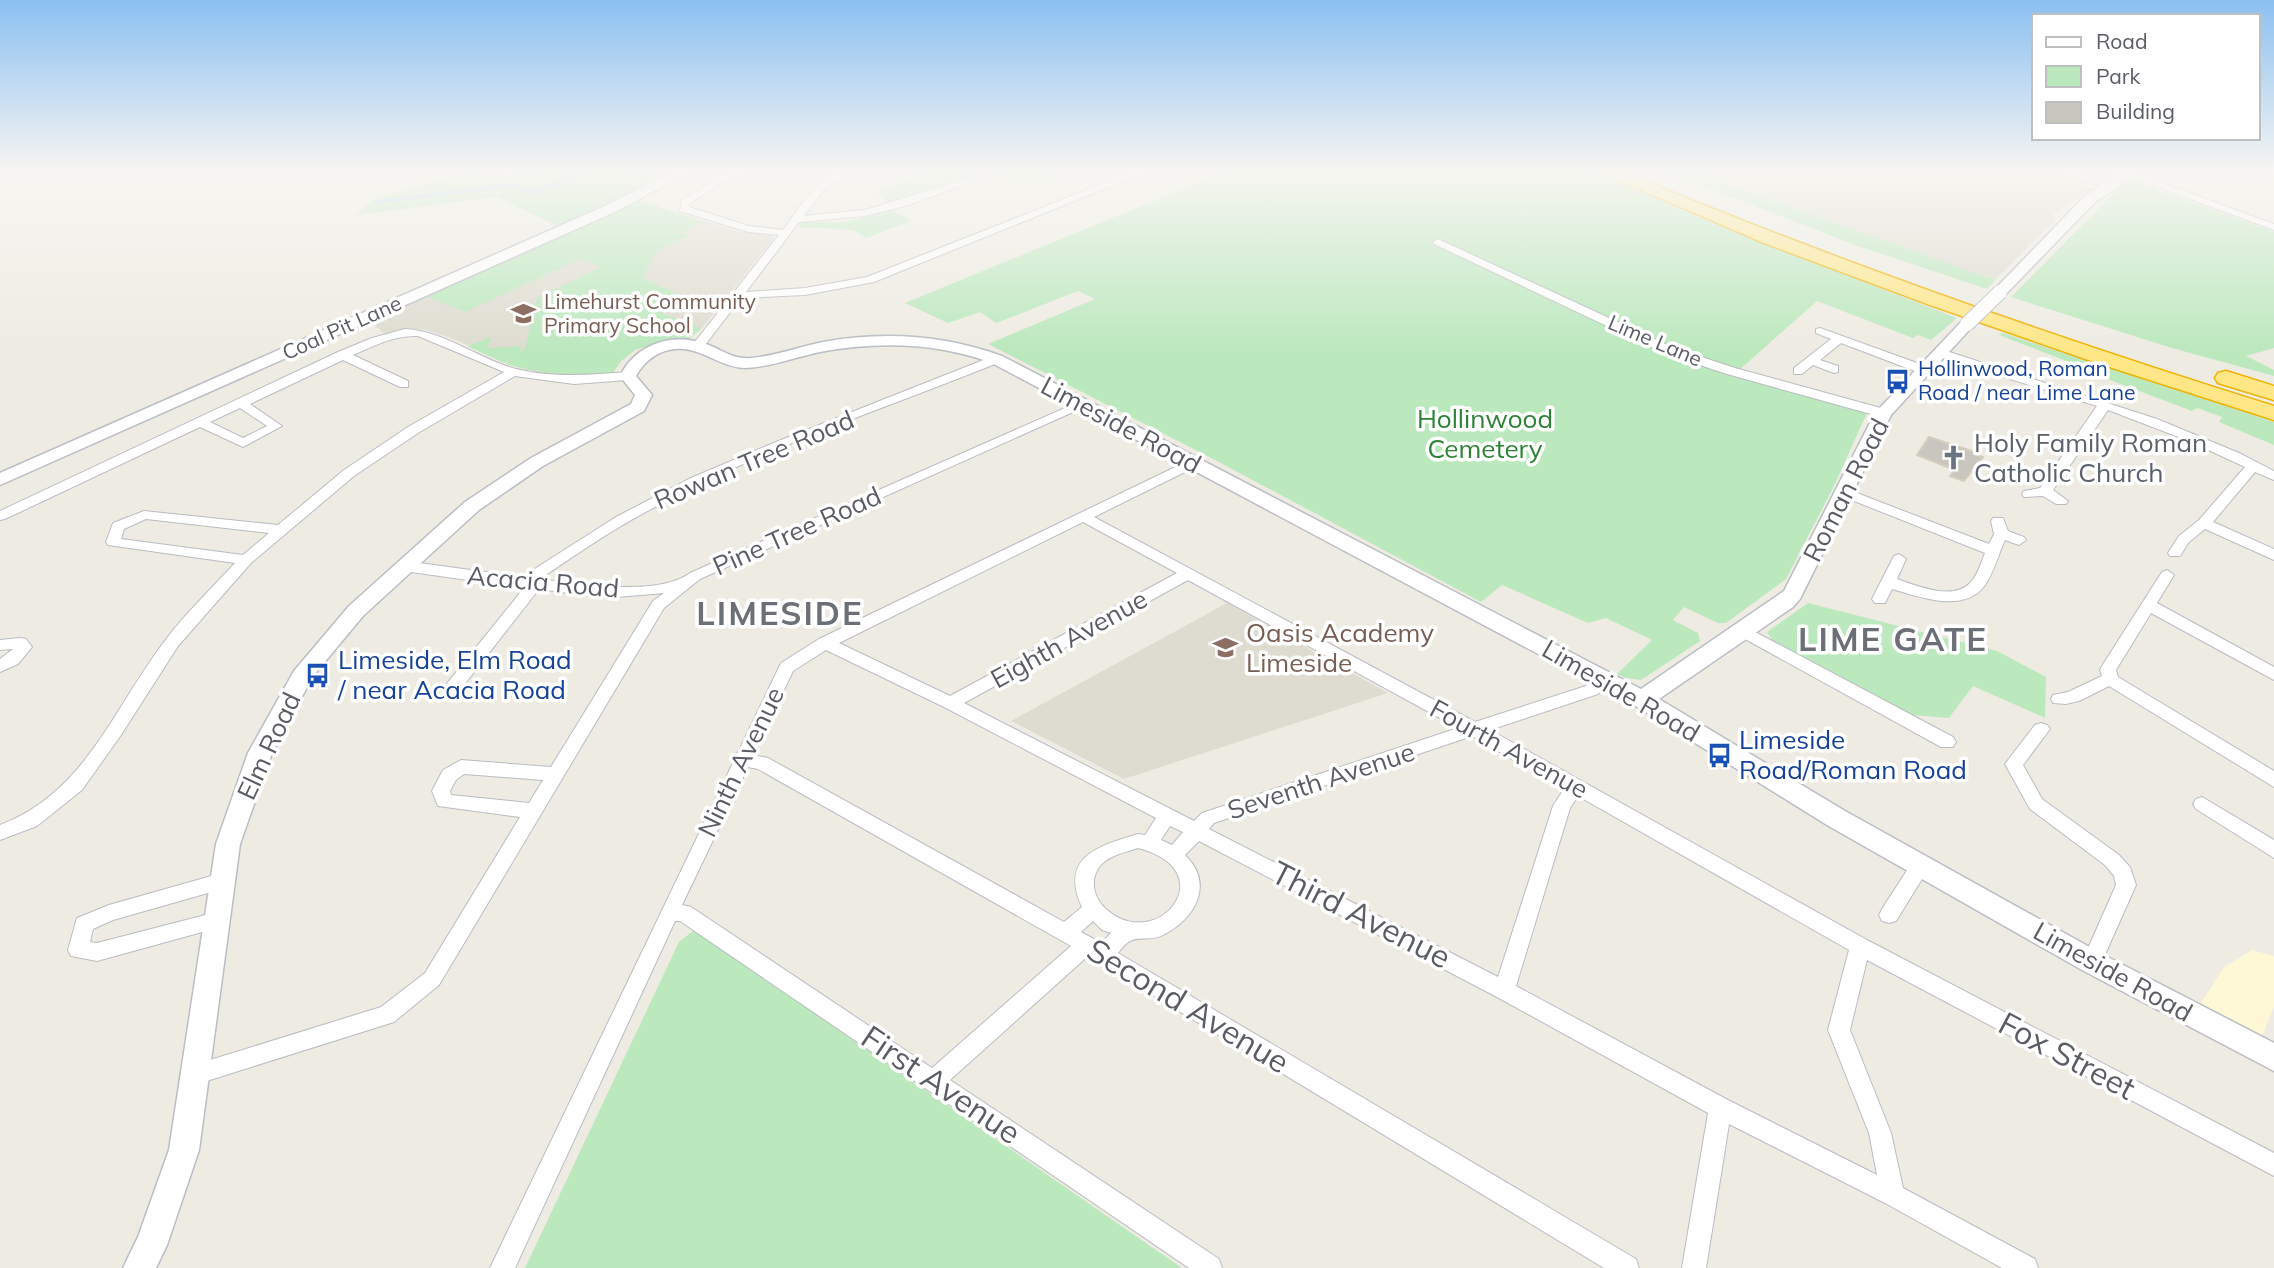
<svg xmlns="http://www.w3.org/2000/svg" width="2274" height="1268" viewBox="0 0 2274 1268" font-family="Mulish,sans-serif">
<rect width="100%" height="100%" fill="#eeece2"/>
<path fill="#fff8d6" d="M2252 950 2274 956V1007L2262 1036 2201 1003 2224 967Z"/>
<path fill="#dedcd0" d="M1693 172H2049L2092 189 2052 215 2056 219 1995 280Z
M637 200 739 232 773 235V240L701 329 688 339H670L635 350 621 361 612 374 544 373 523 369 449 337 422 329 404 330 386 335 369 320Z
M1227 603 1388 693 1124 779 1011 721Z"/>
<path fill="#bce8be" d="M538 172H628V175C646 178 658 172 675 172L640 193 560 227 497 197 356 215 374 199 463 174 504 177Z
M926 172H980L968 177 970 179 894 205 875 192Z
M992 172H1063L1024 187Z
M1224 172H1593L1714 224 1957 318 1931 340 1918 335 1913 338 1817 301 1738 371 1666 346 1443 241V238L1430 243 1668 352 1718 372 1867 413 1833 488 1786 579 1726 623H1718L1684 607 1673 620 1698 633 1700 641 1641 680 1626 678 1617 674 1652 640 1606 618 1588 623 1502 585 1481 602 1217 461 988 344 1095 299 1078 291 996 323 980 312 948 323 905 303Z
M1667 172H1693L1995 280 1987 289 1855 245Z
M2134 181 2274 232V348L2246 356 2274 370V376L2172 348 2011 297 2124 183Z
M637 200 702 221 682 232 689 235 654 253 643 278 677 294 650 308 701 329 688 339H670L635 350 621 361 612 374C575 376 541 375 506 364L525 348 537 298 601 267 580 259 465 312 425 296Z
M894 211 912 221 866 238 853 230 799 227 802 222H844Z
M2003 333 2274 422V445L2219 422 2222 417 2197 408 2192 411 2086 371 2087 369 1999 335Z
M492 337 487 348 522 346 517 356 504 363 467 346Z
M1808 603 1997 651 2046 677 2045 718 1973 686 1949 718 1912 715 1773 642 1767 632Z
M694 930 1182 1268H525L679 942Z"/>
<g fill="none" stroke-linecap="round" stroke-linejoin="round">
<path stroke="#a1d1ff" stroke-width="2.5" d="M376 202 513 185 533 193 585 172"/>
</g>
<path fill="#c9c6bf" stroke="#d4cebf" stroke-width="2" d="M1929 437 1981 454 1980 456 1983 457 1964 481 1950 476 1955 470 1917 455Z"/>
<g fill="none" stroke-linecap="round" stroke-linejoin="round">
<defs>
<path id="street" d="M728 172H740L690 203 689 207 749 226 783 230C800 208 819 172 848 172L822 192 804 216 865 210 966 179 974 181 909 205 865 216 799 222 746 292 805 288 867 277 1132 172H1146L874 282 805 295 741 298 702 349H694V343L779 235 748 232 680 211 682 200Z
M2056 172H2072L2116 186 2111 189Z
M2132 172 2274 224V230L2120 173Z
M1438 239 1674 348 1735 368 1888 410 1889 413 1883 417 1878 416 1727 374 1666 354 1434 244 1433 242Z
M1820 328 1928 367 1930 370 1928 373H1920L1841 343 1820 360 1838 366V372L1834 373 1813 365 1802 374H1794V368L1831 339 1816 333V329Z
M405 329C445 331 478 359 516 369 552 378 591 375 628 372L634 376 628 380 574 384 515 376 418 433 354 476 251 563 178 646 121 735 82 790 37 826 0 840V825C87 792 114 706 167 638 187 612 212 588 235 563L108 545 106 542 113 523 144 511 278 525 344 470 408 427 504 372 418 336C394 335 374 346 353 355L408 381V387H400L343 360 250 404 282 426 243 447 200 427 5 519 0 520V511L338 352 372 338ZM240 408 267 426 243 438 210 422ZM146 519 269 533 243 555 121 539 124 529Z
M1940 349 2157 419 2239 453 2274 471V480L2255 472 2213 522 2274 549V560L2205 529 2189 542 2180 556H2170L2168 553 2179 536 2199 520 2245 467 2189 441 2108 410 2053 490 2068 501 2066 504H2056L2043 496 2024 497 2022 494 2024 491 2040 488 2097 406 1936 356 1934 353Z
M996 355 1000 356V362C886 408 766 447 657 506 616 527 578 553 540 579 578 584 658 597 690 573L1081 401 1085 400 1091 404 700 579 664 608 439 985 394 1022 194 1085 186 1082 183 1075 186 1068 194 1065 381 1007 425 973 520 817 438 806 432 791 443 770 461 760 551 767 653 601 664 593 605 598 539 589 453 699H441L439 695 441 691 524 588 404 571 399 569 397 566 399 563 404 561 522 577 616 517 691 478 776 442ZM464 774 543 780 529 803 451 795 450 791 456 780Z
M1192 459 1197 460V466L1094 517 1475 722 1586 686 1598 674H1610L1612 678 1598 694 1490 730 1867 940 2274 1153V1176L1867 960 1850 1030 1891 1133 1903 1188 2035 1259 2038 1268H2002L1885 1203 1729 1124 1706 1268H1682L1708 1113 1497 997 1199 841 1185 855C1215 884 1195 919 1163 935 1153 941 1139 936 1130 941 1126 943 1121 949 1118 953L1636 1259 1639 1268H1604L1088 956 950 1080 1219 1259 1222 1268H1189L680 921H675L515 1268H490L781 663 819 639ZM1083 522 1177 573 950 696 839 643ZM1188 580 1458 728 1202 813 1194 821 964 703ZM826 650 944 707 1156 818 1145 835 1138 834C1098 846 1059 857 1082 907L1064 922 768 758 753 755 793 671ZM1472 736 1564 789 1553 806 1498 977 1209 829 1214 823ZM748 767 758 769 1071 946 932 1068 691 907 682 905ZM1578 796 1849 950 1828 1030 1869 1133 1877 1175 1728 1100 1516 986 1570 808ZM1170 826 1183 832 1172 845 1161 840ZM1138 848C1226 871 1157 955 1106 909 1088 893 1090 867 1112 857 1120 853 1130 851 1138 848ZM1093 921 1102 930 1111 933 1101 943 1081 932Z
M1844 488 1989 544 1994 534 1991 521 1993 518H2003L2008 531 2024 537 2026 540 2019 545 2005 540C1998 555 1994 572 1985 585 1965 614 1919 597 1892 589L1885 603H1875L1872 599 1894 556 1899 554 1906 559 1897 579C1917 586 1953 601 1970 583 1978 575 1981 563 1985 553L1839 495 1837 492Z
M2167 570 2174 575 2157 603 2274 667V680L2151 613 2116 670 2118 677 2274 771V787L2109 686 2079 701 2066 704 2053 703 2051 699 2053 695 2068 692 2102 676 2100 670 2102 666 2162 572Z
M1742 625 1953 737 1956 742 1953 747H1941L1736 634 1734 630Z
M20 638 26 639 32 647 18 664 0 672V659L13 649 0 650V640Z
M2041 723 2047 725 2050 729 2023 765 2042 799 2119 855 2130 867 2136 885 2099 968 2092 971 2085 968 2082 962 2116 885 2114 876 2105 865 2030 809 2005 764 2035 725Z
M2202 797 2274 840V858L2196 809 2193 804 2196 799Z
M1920 858 1927 861 1929 866 1927 871 1896 921 1889 923 1882 921 1879 915 1882 909 1913 861Z
M222 873 229 875 232 881 229 887 113 920 93 929 90 942 97 943 217 912 224 914 227 920 224 926 97 961 71 956 68 950 77 918 109 905Z"/>
<path id="secondary" d="M672 172H689L617 211 0 485V473L607 205Z
M2117 172H2131L2116 189 2096 201 2005 295H1995L1993 292 1995 289 2086 195 2106 183Z
M1967 319 1972 321 1975 324 1972 327 1891 415 1800 599 1793 607 1659 699 1845 811 2102 954 2274 1043V1071L2082 970 1827 825 1634 705 990 362C936 343 877 341 820 352 796 357 771 367 746 368 718 368 698 343 669 350 655 353 643 363 636 376L652 395 644 411 543 466 479 510 363 616 313 676 272 753 240 844 199 1150 167 1245 156 1268H123L138 1237 169 1150 216 844 248 753 294 671 349 606 465 502 531 458 631 404 635 395 620 376C636 344 672 332 706 344 721 349 733 360 751 358 775 356 799 347 823 342 884 331 944 335 1002 356L1641 689 1784 591 1875 413 1962 321Z"/>
<path id="highway" d="M1599 172H1623C1836 261 2053 337 2274 406V420L2097 363 1930 305 1764 243Z
M2226 371 2274 386V400L2218 383 2215 378 2218 373Z"/>
</defs>
<use href="#street" stroke="#babcc2" stroke-width="2"/>
<use href="#secondary" stroke="#babec5" stroke-width="3"/>
<use href="#highway" stroke="#f0b200" stroke-width="3"/>
<use href="#street" fill="#fff" fill-rule="evenodd"/>
<use href="#secondary" fill="#fff" fill-rule="evenodd"/>
<use href="#highway" fill="#ffe788" fill-rule="evenodd"/>
<defs>
<path id="secondary-bridge" d="M1967 324 2000 292"/>
</defs>
<use href="#secondary-bridge" stroke="#babec5" stroke-width="16" stroke-linecap="butt"/>
<use href="#secondary-bridge" stroke="#fff" stroke-width="14"/>
</g>
<linearGradient id="sky" x2="0" y2="1"><stop stop-color="#8bc0f1"/><stop offset="0.49" stop-color="#f7f6f2"/><stop offset="1" stop-color="#f7f6f2" stop-opacity="0"/></linearGradient>
<rect width="2274" height="350" fill="url(#sky)"/>
<defs>
<symbol id="school-bare" viewBox="-9 -9 18 18"><path d="M0-5L7-2L0 1L-7-2ZM-4 1L0 2.5L4 1V4Q0 6-4 4Z" fill="#8d6e63" stroke="#fff" stroke-width="2.5" paint-order="stroke"/></symbol>
<symbol id="bus-bare" viewBox="-9 -9 18 18"><path d="M-5-6H5V4H4V6H2V4H-2V6H-4V4H-5ZM-3.5-4V0h7V-4ZM-3.5 1.2v1.5H-2V1.2ZM2 1.2v1.5H3.5V1.2Z" fill="#1a4fb4" stroke="#fff" stroke-width="2.5" paint-order="stroke"/></symbol>
<symbol id="church-bare" viewBox="-9 -9 18 18"><path d="M-1.2-6h2.4v3.5h3.3v2.4h-3.3V6h-2.4V-.1h-3.3v-2.4h3.3Z" fill="#6b7280" stroke="#fff" stroke-width="2.5" paint-order="stroke"/></symbol>
</defs>
<g fill-rule="evenodd">
<use href="#school-bare" x="506" y="296" width="35" height="35"/>
<use href="#bus-bare" x="1880" y="364" width="35" height="35"/>
<use href="#church-bare" x="1936" y="440" width="35" height="35"/>
<use href="#school-bare" x="1208" y="630" width="35" height="35"/>
<use href="#bus-bare" x="300" y="658" width="35" height="35"/>
<use href="#bus-bare" x="1702" y="738" width="35" height="35"/>
</g>
<g text-anchor="middle" stroke-width="7" stroke-linejoin="round" paint-order="stroke">
<g font-size="21" fill="#785e54" stroke="#fff" text-anchor="start">
<text x="544" y="309">Limehurst Community<tspan x="544" dy="24">Primary School</tspan></text>
</g>
<g font-size="21" fill="#5a5e64" stroke="#fff">
<text transform="translate(342 328) rotate(-24)" y="7">Coal Pit Lane</text>
<text transform="translate(1655 341) rotate(23)" y="7">Lime Lane</text>
</g>
<g font-size="21" fill="#164399" stroke="#fff" text-anchor="start">
<text x="1918" y="376">Hollinwood, Roman<tspan x="1918" dy="24">Road / near Lime Lane</tspan></text>
</g>
<g font-size="26" fill="#2c8235" stroke="#fff">
<text x="1485" y="428">Hollinwood<tspan x="1485" dy="30">Cemetery</tspan></text>
</g>
<g font-size="26" fill="#5a5e64" stroke="#fff">
<text transform="translate(1121 425) rotate(28)" y="9">Limeside Road</text>
<text transform="translate(754 460) rotate(-23)" y="9">Rowan Tree Road</text>
<text transform="translate(1846 490) rotate(-63)" y="9">Roman Road</text>
<text transform="translate(797 531) rotate(-24)" y="9">Pine Tree Road</text>
<text transform="translate(543 582) rotate(5)" y="9">Acacia Road</text>
<text transform="translate(1069 639) rotate(-29)" y="9">Eighth Avenue</text>
<text transform="translate(1621 691) rotate(30)" y="9">Limeside Road</text>
<text transform="translate(269 746) rotate(-65)" y="9">Elm Road</text>
<text transform="translate(1509 749) rotate(29)" y="9">Fourth Avenue</text>
<text transform="translate(741 762) rotate(-64)" y="9">Ninth Avenue</text>
<text transform="translate(1321 781) rotate(-18)" y="9">Seventh Avenue</text>
<text transform="translate(2113 972) rotate(29)" y="9">Limeside Road</text>
</g>
<g font-size="26" fill="#5b616d" stroke="#fff" text-anchor="start">
<text x="1974" y="452">Holy Family Roman<tspan x="1974" dy="30">Catholic Church</tspan></text>
</g>
<g font-size="26" fill="#785e54" stroke="#fff" text-anchor="start">
<text x="1246" y="642">Oasis Academy<tspan x="1246" dy="30">Limeside</tspan></text>
</g>
<g font-size="26" fill="#164399" stroke="#fff" text-anchor="start">
<text x="338" y="669">Limeside, Elm Road<tspan x="338" dy="30">/ near Acacia Road</tspan></text>
<text x="1739" y="749">Limeside<tspan x="1739" dy="30">Road/Roman Road</tspan></text>
</g>
<g font-size="32" fill="#5a5e64" stroke="#fff">
<text transform="translate(1361 915) rotate(27)" y="11">Third Avenue</text>
<text transform="translate(1188 1006) rotate(31)" y="11">Second Avenue</text>
<text transform="translate(2067 1056) rotate(28)" y="11">Fox Street</text>
<text transform="translate(941 1085) rotate(34)" y="11">First Avenue</text>
</g>
<g font-size="33" font-weight="bold" letter-spacing="2" fill="#6b7076" stroke="#fff">
<text x="780" y="625">LIMESIDE</text>
<text x="1893" y="651">LIME GATE</text>
</g>
</g>
<rect x="2032" y="14" width="228" height="126" fill="#ffffff" stroke="#bdbfc1" stroke-width="2"/>
<rect x="2046" y="37" width="35" height="10" fill="#ffffff" stroke="#bdbfc1" stroke-width="2"/>
<text x="2096" y="49" font-size="21" fill="#5a5e64">Road</text>
<rect x="2046" y="66" width="35" height="21" fill="#bce8be" stroke="#bdbfc1" stroke-width="2"/>
<text x="2096" y="84" font-size="21" fill="#5a5e64">Park</text>
<rect x="2046" y="102" width="35" height="21" fill="#c9c6bf" stroke="#bdbfc1" stroke-width="2"/>
<text x="2096" y="119" font-size="21" fill="#5a5e64">Building</text>
</svg>
